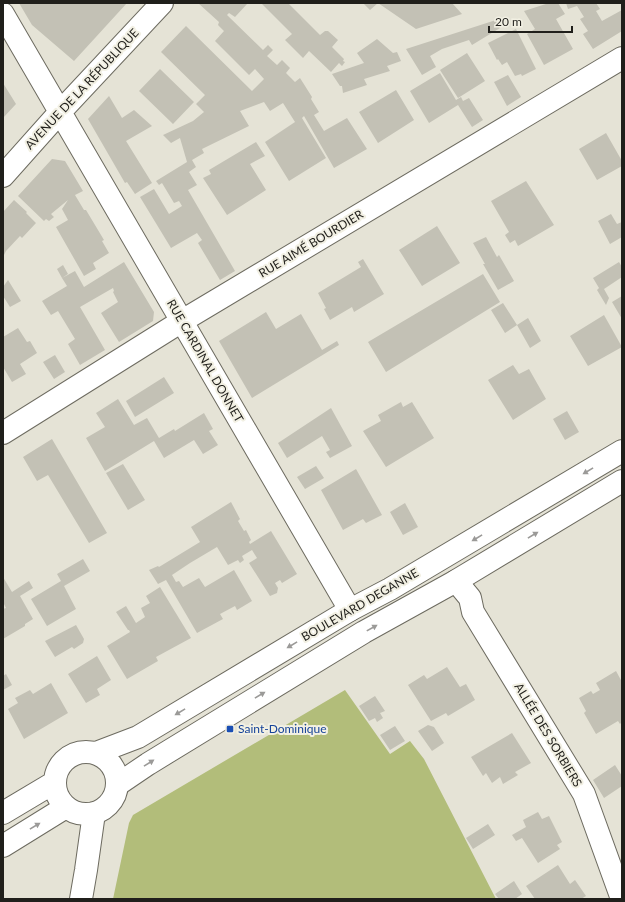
<svg xmlns="http://www.w3.org/2000/svg" width="625" height="902" viewBox="0 0 625 902" font-family="Lato,sans-serif">
<rect width="100%" height="100%" fill="#e5e3d6"/>
<path fill="#b2bd7a" d="M345 690 390 754 410 741 424 759 496 899H113L129 823 133 815Z"/>
<path fill="#c3c1b5" d="M19 3H127L74 61 32 25Z
M198 3H248L235 17 229 13 227 15 263 50 268 45 273 50 267 56 277 65 282 60 290 68 286 73 295 82 300 78 312 97 311 99 319 112 314 115 324 131 347 118 367 149 334 168 304 116 302 118 326 158 289 181 265 142 295 122 283 103 270 111 264 102 240 111 249 126 202 149 204 153 192 160 196 167 189 172 197 185 188 190 235 271 220 280 198 243 202 240 197 233 171 248 140 197 154 189 169 214 182 206 179 201 174 203 162 183 159 185 156 181 187 162 180 138 171 143 163 135 193 121 204 112 196 104 205 95 161 52 186 26 252 91 264 79 255 69 249 75 215 41 224 31 218 25 219 22Z
M261 3H288L320 35 325 31H328L338 40 332 47 344 59 343 61 345 62 342 66 339 63 331 72 309 51 303 58 285 40 292 34Z
M363 3H452L462 14 416 29 378 3 370 10Z
M549 3H558L565 14 556 19 573 49 544 65 527 34 535 29 524 11Z
M566 3H596L600 9 596 11 602 21 622 10V31L593 49 583 34 588 31 580 19 584 17 577 6 568 9Z
M496 20 500 28 472 45 469 40 442 49 430 56 436 67 422 75 406 49Z
M516 29 536 69 522 76 521 74 515 76 507 62 502 65 498 59 497 60 488 43Z
M377 39 393 53 397 52 401 61 387 66 390 71 364 79 367 85 343 93 342 86H340L332 74 364 63 357 53Z
M467 53 485 81 458 98 440 70Z
M160 69 194 102 173 124 139 91Z
M440 73 456 100 461 97 463 101 469 98 483 120 472 127 458 105 429 123 410 91Z
M508 75 521 97 507 106 494 82Z
M3 83 16 104 3 118Z
M396 90 414 120 378 143 359 112Z
M109 96 122 118 134 110 152 126 126 141 152 183 135 194 127 182 125 183 88 119Z
M606 133 622 161V166L597 180 579 149Z
M256 142 265 156 250 164 266 190 227 215 203 178 211 174 209 170Z
M52 159 65 161 83 191 75 195 84 210H86L104 240 102 241 109 253 93 263 96 269 84 276 56 227 68 220 62 209 68 200 51 214 54 217 49 221 46 219 44 221 18 196Z
M526 181 554 225 518 246 515 240 510 243 505 235 509 232 491 201Z
M14 200 27 212 26 213 36 223 22 238 20 236 6 251 3 257V212Z
M611 214 617 224 622 222V237L610 244 598 221Z
M437 226 460 263 422 286 399 250Z
M486 237 497 257 499 255 514 281 498 290 483 264H485L473 243Z
M363 259 384 294 354 312 352 307 330 320 324 309 326 308 318 293 361 267 358 262Z
M124 262 154 312 153 321 119 342 101 313 118 302 113 292 114 291 113 288 80 307 105 350 80 365 68 344 75 339 58 311 51 315 42 301 67 286 62 278 75 271 84 287Z
M619 262 622 267V277L604 289 609 298 606 305 597 290 599 288 593 278Z
M63 265 68 274 62 278 57 269Z
M483 274 500 302 386 372 368 342Z
M8 280 21 301 10 307 3 296V287Z
M622 296V319L612 302Z
M503 303 517 325 505 333 491 310Z
M266 312 276 329 301 314 322 350 337 341 339 345 252 398 219 341Z
M604 315 622 347 588 366 570 336Z
M528 318 541 341 530 348 517 325Z
M18 328 27 342 30 341 37 353 20 364 26 374 12 382 3 367V337Z
M55 355 65 372 54 379 43 362Z
M513 365 519 374 529 369 546 399 513 420 488 380Z
M164 377 174 393 135 417 126 401Z
M118 399 134 425 147 418 159 438 174 429 175 431 204 413 213 429 209 431 218 445 203 454 194 440 164 458 154 441 105 471 86 438 105 427 96 413Z
M401 402 403 407 412 402 434 438 386 467 363 431 381 421 378 415Z
M331 408 352 446 330 458 326 452 330 450 322 436 287 458 278 443Z
M567 411 579 432 565 440 553 419Z
M52 439 107 533 89 543 48 475 37 481 23 457Z
M123 464 145 500 128 510 106 473Z
M316 466 324 478 305 489 297 477Z
M356 469 382 515 366 523 363 519 343 530 321 490Z
M231 502 240 519 238 521 244 531 246 530 251 540 249 542 250 544 271 531 297 574 282 583 280 580 275 583 278 588 277 593 270 596 249 563 257 558 252 550 242 556 244 560 240 563 238 560 228 565 217 547 190 563 172 575 176 582 179 581 183 587 199 578 205 587 234 570 252 601 237 610 235 606 220 614 223 619 197 633 166 580 158 584 149 570 158 566 159 567 200 542 191 527Z
M405 503 418 527 403 535 390 512Z
M83 559 90 571 64 586 76 609 47 626 31 599 61 581 57 574Z
M3 577 12 592 29 581 33 588 20 596 33 619 25 624V626L3 639V609L6 608 3 602Z
M160 587 191 638 156 657 158 661 127 679 107 646 130 632 129 630H128L116 612 126 606 136 623 145 617 141 608 150 603 146 596Z
M76 625 84 639 83 643 74 649 72 647 55 657 45 641Z
M97 656 111 680 97 689 100 695 86 703 68 674Z
M447 667 460 687 466 684 475 700 448 716 446 713 431 721 408 685 424 675 427 679Z
M616 671 622 682V722L620 724 618 721 596 734 584 713 586 711 579 698 591 691 593 694 600 690 596 683Z
M6 674 12 685 3 690V676Z
M51 683 68 713 24 739 8 709 18 703 15 698 30 690 33 694Z
M375 696 385 711 380 713 383 718 377 722 375 718 369 721 359 706Z
M428 725 434 727 444 743 432 751 418 731Z
M395 726 405 741 390 750 380 735Z
M512 733 531 763 515 772 518 775 503 784 500 777 492 783 486 773 483 776 471 757Z
M615 765 622 776V786L604 798 593 780Z
M538 812 542 819 549 816 562 842 557 845 560 849 538 863 522 838 516 841 512 835 526 827 523 820Z
M488 824 495 835 473 849 466 838Z
M558 865 570 884 575 880 586 896 581 899H535L526 886Z
M514 881 522 894 515 899H499L495 894Z"/>
<g fill="none" stroke-linecap="round" stroke-linejoin="round">
<defs>
<path id="minor" d="M3 14 350 610
M3 176 60 112 162 3
M3 433 182 321 622 58
M456 581 470 598 473 612 584 794 622 899"/>
<path id="tertiary" d="M55 783a31 31 0 1 1 62 0a31 31 0 1 1-62 0Z
M96 753 138 737 350 610 390 589 622 451
M117 785 148 764 364 632 456 581 622 481
M3 813 55 782
M3 846 66 807
M81 899 86 870 94 813"/>
</defs>
<use href="#minor" stroke="#6d6b60" stroke-width="24"/>
<use href="#tertiary" stroke="#6d6b60" stroke-width="24"/>
<use href="#minor" stroke="#fff" stroke-width="22"/>
<use href="#tertiary" stroke="#fff" stroke-width="22"/>
</g>
<defs><path id="oneway-solid" d="M-6-.8H1V-3.2L6.5 0L1 3.2V.8H-6Z"/></defs>
<g fill="#9b9a98">
<use href="#oneway-solid" transform="translate(588 471) rotate(149)"/>
<use href="#oneway-solid" transform="translate(533 535) rotate(-31)"/>
<use href="#oneway-solid" transform="translate(477 538) rotate(149)"/>
<use href="#oneway-solid" transform="translate(372 628) rotate(-29)"/>
<use href="#oneway-solid" transform="translate(292 645) rotate(149)"/>
<use href="#oneway-solid" transform="translate(260 695) rotate(-31)"/>
<use href="#oneway-solid" transform="translate(180 712) rotate(149)"/>
<use href="#oneway-solid" transform="translate(149 763) rotate(-32)"/>
<use href="#oneway-solid" transform="translate(35 826) rotate(-31)"/>
</g>
<rect fill="#1a4fb4" stroke="#f2f0e3" stroke-width="1.5" x="226" y="725" width="8" height="8" rx="2"/>
<g text-anchor="middle" stroke-width="4" stroke-linejoin="round" paint-order="stroke">
<g font-size="12" fill="#201f1b" stroke="#f2f0e3">
<text transform="translate(82 89) rotate(-47)" y="4">AVENUE DE LA RÉPUBLIQUE</text>
<text transform="translate(311 244) rotate(-31)" y="4">RUE AIMÉ BOURDIER</text>
<text transform="translate(205 361) rotate(60)" y="4">RUE CARDINAL DONNET</text>
<text transform="translate(360 605) rotate(-30)" y="4">BOULEVARD DEGANNE</text>
<text transform="translate(548 735) rotate(59)" y="4">ALLÉE DES SORBIERS</text>
</g>
<g font-size="12" fill="#164399" stroke="#f2f0e3" text-anchor="start">
<text x="238" y="733">Saint-Dominique</text>
</g>
</g>
<rect width="625" height="902" fill="none" stroke="#201f1b" stroke-width="8"/>
<path d="M489 26v6h83v-6" fill="none" stroke="#201f1b" stroke-width="2"/>
<text x="495" y="26" font-size="12" fill="#201f1b" stroke="#f2f0e3" stroke-width="3" paint-order="stroke">20 m</text>
</svg>
